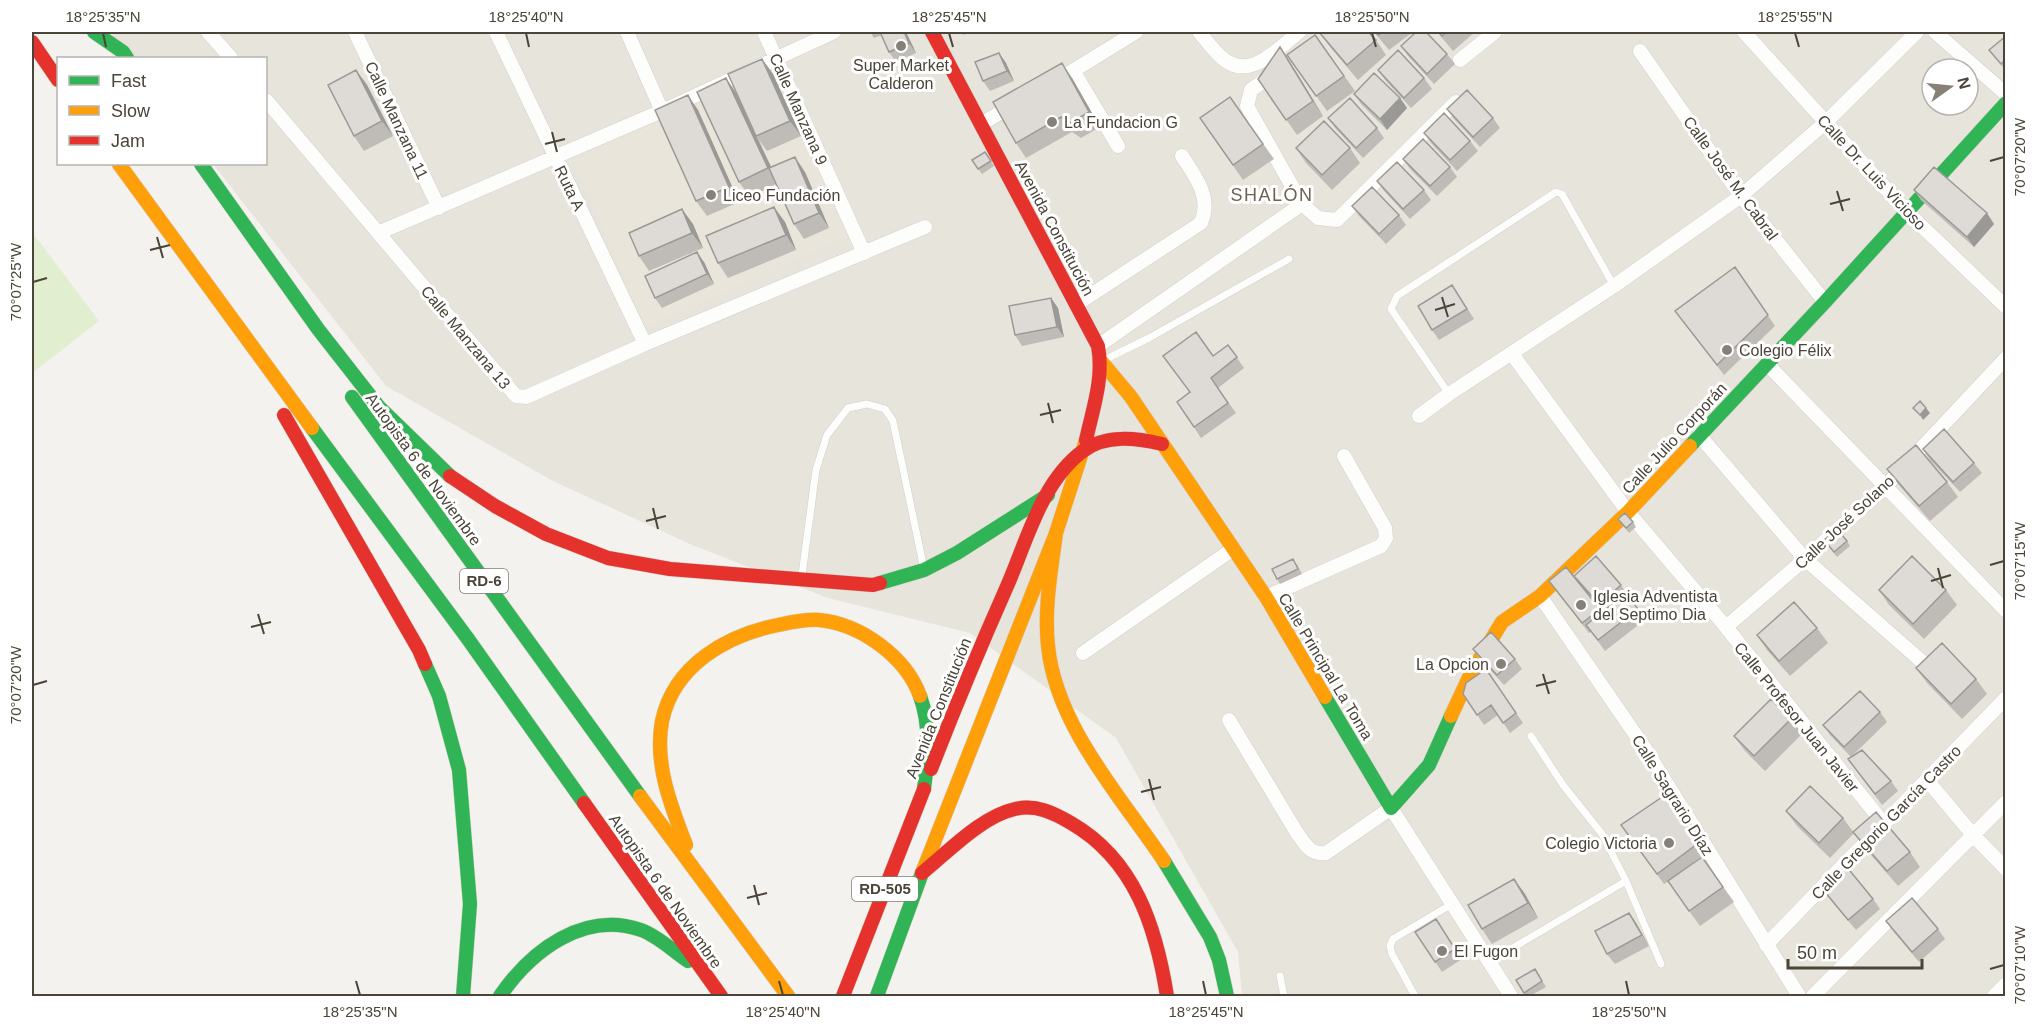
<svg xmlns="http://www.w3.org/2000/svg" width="2037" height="1028" viewBox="0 0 2037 1028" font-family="Helvetica,sans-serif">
<rect width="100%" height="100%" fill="#f4f2ee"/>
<path fill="#e7e4dc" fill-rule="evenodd" d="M110 32H2005V996H1242L1238 952 1116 738 970 633 828 598 692 545 553 481 386 386 213 164H266V58H131ZM1932 69H1968V105H1932Z"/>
<path fill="#eae5da" d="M775 62 852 234 647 327 570 155Z"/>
<path fill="#e1eecf" d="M32 232 99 321 32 373Z"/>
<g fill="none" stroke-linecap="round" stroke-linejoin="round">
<defs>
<path id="lane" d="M1104 360 1149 338 1289 259
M1449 394 1391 309 1397 296 1556 192 1562 194 1614 286
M802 575 816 470 827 435 848 408 867 404 885 409 893 421 923 564
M1531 736 1563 785 1602 834 1626 881
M1489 962 1626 881 1661 964
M1280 976 1284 996
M1415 996 1392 954 1390 946 1393 939 1452 904"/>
<path id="street" d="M208 32 231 58
M355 32 439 208
M496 32 645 344
M627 32 662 111
M764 32 864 253
M1199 32C1206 40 1213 50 1221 57 1249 83 1277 49 1299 32
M1744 32 1907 212 2006 307
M1935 32 2006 94
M1640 51 1741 196 1825 302
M1460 60 1495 32
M1074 72 1118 146
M1276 72 1251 90 1247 106 1302 204 1318 218 1337 220 1456 102
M1053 83 1136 32
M266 100 516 396 526 397 645 344 925 227
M981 124 1015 104
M378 233 662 111 834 32
M1077 304 1201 223C1212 197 1196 178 1182 156
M1098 346 1302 204
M1512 354 1628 512 1726 627 1884 824
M1767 364 2006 611
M1419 416 1449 394 1614 286 1741 196 1826 122 1917 32
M1699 435 1805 559 1927 666
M1540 596 1644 747 1799 996
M1266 597 1381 546 1386 538 1385 528 1344 456
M1726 627 1805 559 1885 487 2006 358
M1083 653 1233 549
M1229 720 1297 833C1306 845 1310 855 1326 853L1391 808 1511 996
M1927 780 1973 835 2006 869
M1766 945 2006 698
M1813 996 2006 802
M1994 996 2006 984"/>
<path id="fast" d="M94 32 123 52 127 58
M201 164 318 329 379 407 450 476
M352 397 640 796
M312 428 468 639 584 803
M1690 446 1825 302 2006 103
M880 583 924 570 957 553 1048 495
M425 664 439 696 459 770 470 904 463 996
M920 696C931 726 928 758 924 789
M1325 697 1391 808 1429 765 1451 716
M1164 861 1210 937 1219 960 1227 996
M500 996C531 951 584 910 641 930 658 936 673 951 688 961
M877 996 922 873"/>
<path id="slow" d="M119 164 312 428
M1101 361 1131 397 1266 597 1325 697
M1056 533C1051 571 1044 609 1048 646 1056 726 1121 797 1164 861
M1451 716 1471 673 1502 622 1540 596 1628 512 1690 446
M640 796 788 996
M686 845C671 806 654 764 662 721 674 665 727 635 778 625 792 622 805 619 819 620 861 624 906 657 920 696
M922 873 1056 533 1086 440"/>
<path id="jam" d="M932 32 1098 346C1104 378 1093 408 1086 440
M32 42 58 80
M284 415 419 650 425 664
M450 476 495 506 546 534 608 558 670 569 873 585 880 583
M931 769C955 707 981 645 1008 584 1027 540 1042 481 1083 451 1106 434 1136 438 1162 444
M584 803 721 996
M922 873C948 852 982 816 1015 809 1036 804 1054 813 1071 823 1135 860 1156 927 1167 996
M843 996 924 789"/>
</defs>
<use href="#lane" stroke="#d2d0cb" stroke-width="8"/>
<use href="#street" stroke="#d2d0cb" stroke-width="15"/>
<use href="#fast" stroke="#d3cfc5" stroke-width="15"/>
<use href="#slow" stroke="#d3cfc5" stroke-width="15"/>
<use href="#jam" stroke="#d3cfc5" stroke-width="15"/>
<use href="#lane" stroke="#fdfdfc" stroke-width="7"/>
<use href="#street" stroke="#fdfdfc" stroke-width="14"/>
<use href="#fast" stroke="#30b455" stroke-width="14"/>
<use href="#slow" stroke="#ff9f0a" stroke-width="14"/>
<use href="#jam" stroke="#e5322d" stroke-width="14"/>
</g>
<path fill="#bfbcb8" d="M870 32H906L916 53 896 62 889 52 882 35 874 38Z
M961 32H973L963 35Z
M1319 32 1376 40 1386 55 1358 80 1330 47Z
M1374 32H1413L1389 50Z
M1437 32H1475L1453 51Z
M1315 35 1355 91 1327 111 1287 55Z
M2006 36V71L1989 50Z
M1401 46 1447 54 1455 64 1434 84 1408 56Z
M1280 47 1290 62 1323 116 1297 135 1258 79Z
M999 53 1006 63 1014 81 990 91 983 81Z
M762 59 773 74 801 136 767 151 759 140 771 167 805 172 829 228 804 239 794 224 776 184 750 197 739 182 726 78 736 93Z
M356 70 367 85 393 136 364 151 354 136Z
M1378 70 1424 78 1432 89 1411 108 1385 80Z
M1072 78 1100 127 1081 138 1072 132 1026 158 1016 143Z
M1354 94 1400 98 1407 108 1387 130 1361 104Z
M1230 97 1274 159 1243 180 1200 118Z
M1447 109 1493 118 1500 128 1480 147 1454 119Z
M698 110 739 202 707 216 696 201Z
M1328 118 1377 128 1384 138 1363 158 1335 128Z
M1424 133 1470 141 1478 151 1457 171 1431 143Z
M1296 148H1350L1360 163 1332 190 1306 163Z
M985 152 994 166 982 174 972 160Z
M1403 159 1450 167 1457 177 1437 196 1410 169Z
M1377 181 1424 190 1431 200 1410 219 1384 191Z
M1914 190 1994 224 1974 247 1921 200Z
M1352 206 1399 215 1406 225 1386 244 1359 216Z
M785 222 796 250 728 278 718 263Z
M693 224 703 248 649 271 639 256Z
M704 262 714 284 662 308 655 298Z
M1735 267 1775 326 1724 375 1675 311Z
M1459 295 1474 319 1439 340 1432 330Z
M1051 298 1058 308 1064 337 1022 346 1015 335Z
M1228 345 1244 368 1218 388 1236 413 1201 438 1177 402 1190 393Z
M1923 449 1974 463 1982 473 1960 492 1930 460Z
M1887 469 1947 482 1958 497 1930 521 1898 484Z
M1618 519 1633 522 1636 527 1629 533Z
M1824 540 1847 541 1850 546 1837 557Z
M1297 564 1302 574 1280 584 1277 579Z
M1577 580 1621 585 1624 590 1602 609 1578 581 1602 612 1638 609 1646 619 1605 651 1591 632 1589 633 1549 581Z
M1879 590H1946L1957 605 1924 639 1889 605Z
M1817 628 1828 643 1790 676 1767 650 1757 635Z
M1473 649 1515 659 1522 669 1504 685 1480 659Z
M1916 668 1976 679 1987 694 1962 719 1927 683Z
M1486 669 1523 723 1510 733 1498 715 1484 725 1463 694Z
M1880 712 1887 722 1851 757 1830 735 1823 725Z
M1791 719 1802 734 1765 771 1745 751 1734 736Z
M1848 759 1891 781 1898 791 1882 805Z
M1678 801 1708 851 1678 874 1702 857 1734 902 1700 926 1668 882 1664 884 1621 825Z
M1786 811 1843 818 1854 833 1830 858 1797 826Z
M1853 832 1910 852 1920 867 1898 886 1864 847Z
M1514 879 1525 894 1538 918 1492 944 1482 929Z
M1821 887 1873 899 1880 909 1856 930 1828 897Z
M1629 913 1636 923 1649 946 1615 964 1607 954Z
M1436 919 1462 959 1442 972 1415 932Z
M1886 921 1938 929 1945 939 1919 962 1893 931Z
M1535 969 1546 987 1530 996H1526L1516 980Z"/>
<path fill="#9b9996" d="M904 32H906L916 53 909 43Z
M1280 47 1290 62 1323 116 1313 101Z
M999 53 1006 63 1014 81 1007 71Z
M762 59 773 74 801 136 790 121Z
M1062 63 1072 78 1100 127 1089 112Z
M356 70 367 85 393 136 382 121Z
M726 78 736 93 756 136 779 183 768 168Z
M688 95 698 110 739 202 729 187Z
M1400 98 1407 108 1387 130 1380 119Z
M795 157 805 172 829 228 819 213Z
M774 207 785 222 796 250 786 235Z
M682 209 693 224 703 248 692 233Z
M1987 213 1994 224 1974 247 1967 237Z
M697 252 704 262 714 284 707 274Z
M1051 298 1058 308 1064 337 1057 327Z
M1926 408 1930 413 1923 420 1920 415Z
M1671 791 1678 801 1708 851 1701 841Z
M1514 879 1525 894 1538 918 1528 903Z
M1629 913 1636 923 1649 946 1642 935Z"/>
<path fill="#dedbd6" stroke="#9b9996" stroke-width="1.5" d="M880 32H904L909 43 889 52Z
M1319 32H1368L1376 40 1347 65Z
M1376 32H1383L1378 35Z
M1416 32H1426L1447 54 1427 74 1401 46Z
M1439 32H1447L1442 36Z
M1315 35 1344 76 1316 96 1287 55Z
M2006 36V59L2001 64 1989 50Z
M1280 47 1313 101 1286 120 1258 79Z
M1398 50 1424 78 1404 98 1378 70Z
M999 53 1007 71 983 81 975 62Z
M762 59 790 121 756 136 728 74Z
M1062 63 1089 112 1070 123 1061 117 1016 143 993 102Z
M356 70 382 121 354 136 328 85Z
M1374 73 1400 98 1380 119 1354 94Z
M726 78 768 168 739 182 697 92Z
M1467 90 1493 118 1473 137 1447 109Z
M688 95 729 187 696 201 655 110Z
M1230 97 1263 144 1233 165 1200 118Z
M1350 98 1377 128 1356 148 1328 118Z
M1444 113 1470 141 1450 160 1424 133Z
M1324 121 1350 148 1322 175 1296 148Z
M1423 139 1450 167 1430 186 1403 159Z
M985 152 991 161 978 169 972 160Z
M795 157 819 213 794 224 769 168Z
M1397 162 1424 190 1403 209 1377 181Z
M1934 167 1987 213 1967 237 1914 190Z
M1372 187 1399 215 1379 234 1352 206Z
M774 207 786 235 718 263 706 236Z
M682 209 692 233 639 256 629 233Z
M697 252 707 274 655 298 645 276Z
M1735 267 1768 315 1717 365 1675 311Z
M1452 285 1467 309 1432 330 1418 306Z
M1051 298 1057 327 1015 335 1009 306Z
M1196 332 1213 356 1228 345 1237 357 1211 378 1228 403 1194 427 1177 402 1190 392 1163 356Z
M1920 401 1926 408 1920 415 1913 408Z
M1944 429 1974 463 1953 482 1923 449Z
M1916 445 1947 482 1919 506 1887 469Z
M1625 513 1633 522 1626 528 1618 519Z
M1837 529 1847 541 1834 552 1824 540Z
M1596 556 1621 585 1599 604 1574 576Z
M1912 556 1946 590 1913 624 1879 590Z
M1293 559 1298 569 1277 579 1272 569Z
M1566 567 1600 609 1582 623 1549 581Z
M1626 593 1638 609 1598 640 1586 625Z
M1794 602 1817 628 1779 661 1757 635Z
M1491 632 1515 659 1497 675 1473 649Z
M1942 643 1976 679 1951 704 1916 668Z
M1486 669 1516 713 1503 723 1491 705 1477 715 1463 694 1466 683Z
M1860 691 1880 712 1844 747 1823 725Z
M1771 699 1791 719 1754 756 1734 736Z
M1862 750 1891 781 1875 794 1848 759Z
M1810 786 1843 818 1819 843 1786 811Z
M1671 791 1701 841 1657 874 1621 825Z
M1876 812 1910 852 1887 871 1853 832Z
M1702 857 1723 887 1689 911 1668 881Z
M1846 866 1873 899 1848 920 1821 887Z
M1514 879 1528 903 1482 929 1468 905Z
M1912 898 1938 929 1912 952 1886 921Z
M1629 913 1642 935 1607 954 1595 931Z
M1436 919 1455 949 1435 962 1415 932Z
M1535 969 1542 981 1524 993 1516 980Z"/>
<path fill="none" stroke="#4b4439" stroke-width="2" d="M103 33 106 47M526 33 529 47M949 33 953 47M1372 33 1376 47M1795 33 1799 47M552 132 557 152M545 144 565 139M1990 161 2004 157M1837 191 1843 211M1830 204 1850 199M157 237 163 258M150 250 170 245M33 282 47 278M1442 297 1448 317M1435 310 1455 304M1048 403 1053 423M1040 415 1061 410M653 508 658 529M646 521 666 516M1990 565 2004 561M1938 568 1943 588M1931 581 1951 575M258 614 264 634M251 627 271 622M1543 674 1549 694M33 685 47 681M1536 686 1556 681M1149 779 1154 800M1141 792 1161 787M754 885 759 905M747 898 767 893M1990 969 2004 965M356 981 360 995M779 981 783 995M1203 981 1206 995M1626 981 1629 995"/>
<g fill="#868178" stroke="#fff" stroke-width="2">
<circle cx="901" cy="46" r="6"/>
<circle cx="1052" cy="122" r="6"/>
<circle cx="711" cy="195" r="6"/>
<circle cx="1727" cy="350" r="6"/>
<circle cx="1581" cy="605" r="6"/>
<circle cx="1501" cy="664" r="6"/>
<circle cx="1669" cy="843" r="6"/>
<circle cx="1442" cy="951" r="6"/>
</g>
<g text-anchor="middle" stroke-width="6" stroke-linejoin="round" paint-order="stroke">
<g fill="#fff" stroke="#817c74" stroke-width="1.5">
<rect x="460" y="569" width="48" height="24" rx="4.5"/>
<rect x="852" y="877" width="66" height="24" rx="4.5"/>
</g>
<g font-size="15" font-weight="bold" fill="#4b4439">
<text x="484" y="586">RD-6</text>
<text x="885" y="894">RD-505</text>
</g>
<g font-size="16" fill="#4b4439" stroke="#fff" text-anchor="start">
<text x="901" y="71" text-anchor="middle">Super Market<tspan x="901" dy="18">Calderon</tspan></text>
<text x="1064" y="128">La Fundacion G</text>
<text x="723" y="201">Liceo Fundación</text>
<text x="1739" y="356">Colegio Félix</text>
<text x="1593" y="602">Iglesia Adventista<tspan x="1593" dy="18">del Septimo Dia</tspan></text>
<text x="1489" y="670" text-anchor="end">La Opcion</text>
<text x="1657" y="849" text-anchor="end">Colegio Victoria</text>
<text x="1454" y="957">El Fugon</text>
</g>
<g font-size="16" fill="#4b4439" stroke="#fff">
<text transform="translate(799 109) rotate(66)" y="6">Calle Manzana 9</text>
<text transform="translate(397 120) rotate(65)" y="6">Calle Manzana 11</text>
<text transform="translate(1872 172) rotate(47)" y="6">Calle Dr. Luis Vicioso</text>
<text transform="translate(1731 178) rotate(54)" y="6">Calle José M. Cabral</text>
<text transform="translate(570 188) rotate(64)" y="6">Ruta A</text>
<text transform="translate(1055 228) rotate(62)" y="6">Avenida Constitución</text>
<text transform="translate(466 337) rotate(50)" y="6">Calle Manzana 13</text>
<text transform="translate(1674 438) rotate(-47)" y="6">Calle Julio Corporán</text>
<text transform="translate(424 469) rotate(54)" y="6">Autopista 6 de Noviembre</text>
<text transform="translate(1844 522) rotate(-43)" y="6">Calle José Solano</text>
<text transform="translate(1326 666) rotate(59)" y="6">Calle Principal La Toma</text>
<text transform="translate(938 708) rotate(-68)" y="6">Avenida Constitución</text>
<text transform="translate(1797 717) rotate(51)" y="6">Calle Profesor Juan Javier</text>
<text transform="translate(1673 795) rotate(58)" y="6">Calle Sagrario Díaz</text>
<text transform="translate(1886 822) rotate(-46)" y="6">Calle Gregorio García Castro</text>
<text transform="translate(666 891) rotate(55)" y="6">Autopista 6 de Noviembre</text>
</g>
<g font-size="18" letter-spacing="1.5" fill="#6e6250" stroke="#fff">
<text x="1272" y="201">SHALÓN</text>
</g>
</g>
<rect width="2037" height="1028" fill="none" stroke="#ffffff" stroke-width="66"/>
<rect x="57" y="57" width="210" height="108" fill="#ffffff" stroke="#b7b4b0" stroke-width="1.5"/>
<rect x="69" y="76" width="30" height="9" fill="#30b455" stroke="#b7b4b0" stroke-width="1.5"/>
<text x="111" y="87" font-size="18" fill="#4b4439">Fast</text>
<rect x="69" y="106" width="30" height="9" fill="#ff9f0a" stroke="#b7b4b0" stroke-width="1.5"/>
<text x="111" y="117" font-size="18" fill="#4b4439">Slow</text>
<rect x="69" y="136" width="30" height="9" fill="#e5322d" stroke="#b7b4b0" stroke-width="1.5"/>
<text x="111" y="147" font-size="18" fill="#4b4439">Jam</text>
<g transform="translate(1950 87) rotate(75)"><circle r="28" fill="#ffffff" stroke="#b7b4b0" stroke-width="1.5"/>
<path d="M0-4.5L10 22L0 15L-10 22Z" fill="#868178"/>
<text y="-9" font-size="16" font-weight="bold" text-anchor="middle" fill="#4b4439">N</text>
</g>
<path d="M1788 959v9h134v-9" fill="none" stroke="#4b4439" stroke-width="3"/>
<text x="1797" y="959" font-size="18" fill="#4b4439" stroke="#ffffff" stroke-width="4.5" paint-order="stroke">50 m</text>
<rect x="33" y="33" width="1971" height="962" fill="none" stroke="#4b4439" stroke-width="2"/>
<g font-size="15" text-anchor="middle" fill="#4b4439">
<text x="103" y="22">18°25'35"N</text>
<text x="526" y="22">18°25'40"N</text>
<text x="949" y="22">18°25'45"N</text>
<text x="1372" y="22">18°25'50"N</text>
<text x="1795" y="22">18°25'55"N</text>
<text transform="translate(2020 157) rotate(-90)" y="5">70°07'20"W</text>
<text transform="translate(16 282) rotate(-90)" y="5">70°07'25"W</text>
<text transform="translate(2020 561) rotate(-90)" y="5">70°07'15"W</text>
<text transform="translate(16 685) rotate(-90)" y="5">70°07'20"W</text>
<text transform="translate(2020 965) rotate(-90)" y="5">70°07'10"W</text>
<text x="360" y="1017">18°25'35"N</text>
<text x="783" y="1017">18°25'40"N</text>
<text x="1206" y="1017">18°25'45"N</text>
<text x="1629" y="1017">18°25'50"N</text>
</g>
</svg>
